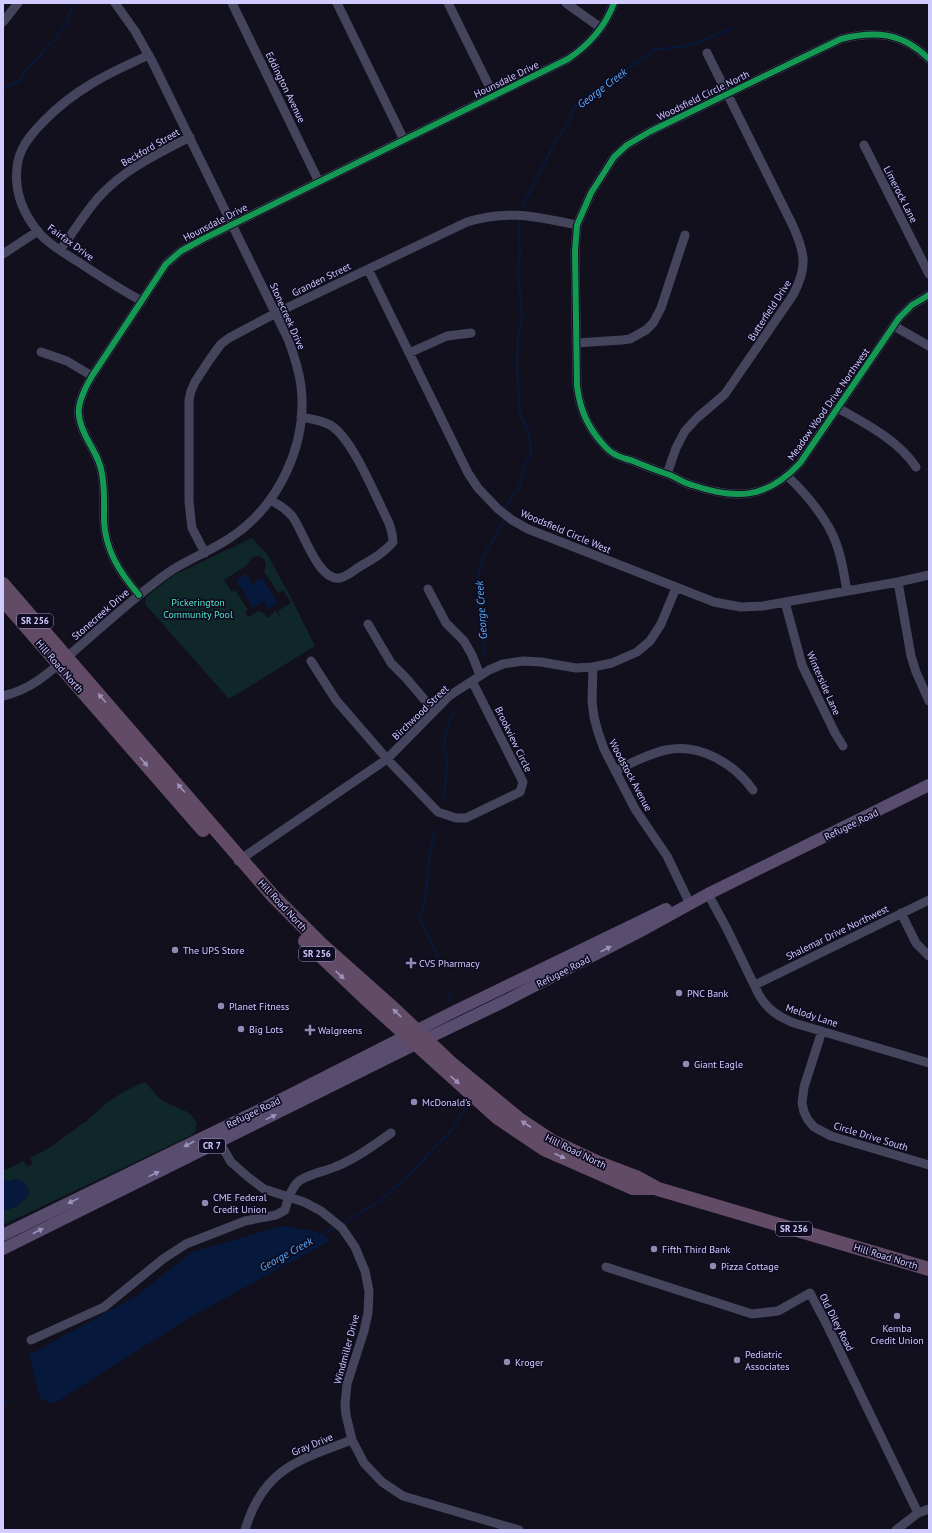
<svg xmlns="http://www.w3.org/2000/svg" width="932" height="1533" viewBox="0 0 932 1533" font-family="'PT Sans',sans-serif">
<rect width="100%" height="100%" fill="#12101c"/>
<path fill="#0f2728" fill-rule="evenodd" d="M252 538 267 554 289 594 315 646 229 699 145 604 146 597 174 575ZM259 556C266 559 267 564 264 571L278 593 283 590 291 603 278 611 281 618 276 611 267 618 264 614 258 611 248 617 245 612 248 610 235 590 232 592 224 580 246 566 253 557Z
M145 1082C151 1088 155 1095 162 1100 174 1109 191 1108 197 1124L195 1132 190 1136 3 1225V1211L17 1206 16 1179 3 1182V1171L24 1161 26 1167 33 1164 30 1158 51 1147 82 1124C87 1122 104 1104 111 1100 122 1092 134 1087 145 1082Z"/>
<path fill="#06193c" d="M246 574 252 584 262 578 278 603 268 609 264 601 253 608 236 580Z
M16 1179C26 1181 31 1188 28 1197L17 1206 3 1211V1182Z
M282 1226 314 1231 331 1240 189 1318 53 1404 40 1398 29 1355 138 1295 192 1252Z"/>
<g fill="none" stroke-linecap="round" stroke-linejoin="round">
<path stroke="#06193c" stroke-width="2" d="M3 89 19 81 25 71 37 60 46 47 54 41 66 24 73 3
M522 207 556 140 568 124 573 109 587 95 608 83 617 74 637 63 653 50 685 46 700 42 732 28
M505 510 506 505 519 488 526 463 531 453 529 432 520 414 517 364 518 335 522 319 518 269 520 254 519 221
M484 656C485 644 482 638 480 626 477 609 476 581 481 565 485 550 497 536 503 521
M444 801 447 761C447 756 444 753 444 749 444 736 448 720 456 710
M435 830 430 852 425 899 420 919 441 963
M449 1001 450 993
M342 1224 381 1200 418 1166 427 1155 453 1129 465 1109
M319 1236 336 1227
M3 1403 7 1401"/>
<path stroke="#45445d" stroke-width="9" d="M232 3 319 182
M337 3 404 140
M448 3 494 96
M566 3 601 28
M3 22 18 3
M929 59C903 33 876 30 841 39L651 131 627 145 614 157 591 193 577 225 575 251 577 386C580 409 587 426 602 443 606 448 610 452 616 455 621 458 628 459 633 461 645 466 655 470 667 474 676 477 683 483 692 485 736 500 767 499 800 463L899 318 912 305 929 295
M864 145 929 274
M60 250C73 233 84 214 98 198 123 170 157 154 190 137
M3 254 38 231
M368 269 468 473 478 488 498 509 512 520 528 529 714 602 741 607 763 606 898 582 929 575
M142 301C119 289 98 275 77 261 64 253 50 245 40 234 28 220 19 203 17 185 14 156 24 141 44 121 75 89 109 73 149 55
M894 326 929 346
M576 343 622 340 630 339 646 330 653 323 661 308 685 235
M41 352 67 361 92 376
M409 353 447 336 471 333
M838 408C866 424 898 440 916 467
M667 474 676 448 685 431 697 418 725 394 793 295C808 267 805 253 793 226L707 53
M787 476C805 492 828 520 836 543 842 558 844 575 847 591
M270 500C278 504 286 509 292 516 303 530 318 582 340 578 348 576 353 571 359 567 371 560 384 553 393 542L392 533 389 523C376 498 353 438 330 425 321 420 311 419 301 417
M205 553 192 528 191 520 189 501V400L191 391 195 382 210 359 221 344 229 338 276 313 467 222C508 209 537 217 577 225
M898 582 911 656 916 672 929 701
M428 589 446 623 464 641 472 655 480 675
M139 595C120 573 105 550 104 520 104 505 105 489 102 474 101 464 96 455 91 446 74 417 75 405 92 376L166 264 181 251 203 239 568 59C589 45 605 27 614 3
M785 602 802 665 835 733 843 746
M368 624 391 663 406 678 434 711
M311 661 336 700 387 759 438 812 456 818H466L520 792 523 782 472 681
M593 667 592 701 594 717 598 732 604 749 635 809 667 856 690 904
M3 696C33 689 51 671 74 651 95 633 116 614 138 596 149 587 160 578 172 570 191 558 212 550 230 538 279 506 308 444 301 386 299 370 294 355 288 339L153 63 135 31 115 3
M615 771C631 763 648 754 666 750 699 743 734 763 753 790
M238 861 387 759 449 696 489 670 503 664 523 661 541 662 576 668 593 667 612 663 637 652 650 641 661 624 676 588
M708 894 727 929 759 995C768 1010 779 1017 794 1023L929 1063
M901 913 916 943 929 956
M755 985 929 900
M822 1031 804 1087 802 1103 804 1112 808 1120 814 1127 831 1136 929 1165
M217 1138 231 1162 248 1177 264 1189 304 1202 321 1211 342 1228 355 1247 365 1271 369 1291 368 1313 364 1331 347 1384 345 1405 346 1415 352 1440 364 1463 382 1482 403 1496 519 1530
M606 1267 752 1314 778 1311 810 1293 827 1325 918 1513
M31 1340 104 1307 163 1259 186 1244 245 1221 276 1215 285 1210C287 1202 292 1187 298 1182 305 1175 326 1171 335 1167 355 1159 373 1146 391 1133
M245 1530C263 1469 298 1460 352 1440
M896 1530 918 1513 929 1509"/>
<path stroke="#594d6f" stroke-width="12" d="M3 1235 282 1099 453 1012 666 909
M3 1249 416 1044 507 1000 639 932 708 894 929 785"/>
<path stroke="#624b66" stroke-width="14" d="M3 584 273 896 321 944 394 1009 452 1064 519 1119 552 1141 599 1163 636 1177 658 1189 929 1269
M3 600 203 830
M305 941 365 998 498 1118 544 1149 633 1188H654"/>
<defs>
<path id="cycleway" d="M929 59C903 33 876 30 841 39L651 131 627 145 614 157 591 193 577 225 575 251 577 386C580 409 587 426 602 443 606 448 610 452 616 455 621 458 628 459 633 461 645 466 655 470 667 474 676 477 683 483 692 485 736 500 767 499 800 463L899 318 912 305 929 295
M139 595C120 573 105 550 104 520 104 505 105 489 102 474 101 464 96 455 91 446 74 417 75 405 92 376L166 264 181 251 203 239 568 59C589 45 605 27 614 3"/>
</defs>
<use href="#cycleway" stroke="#0f0b21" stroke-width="8"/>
<use href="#cycleway" stroke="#139951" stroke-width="6"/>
</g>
<defs><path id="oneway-solid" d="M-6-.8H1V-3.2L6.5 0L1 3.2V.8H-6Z"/></defs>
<g fill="#9f91ba">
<use href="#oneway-solid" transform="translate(102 698) rotate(-131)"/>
<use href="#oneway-solid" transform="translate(144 762) rotate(49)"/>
<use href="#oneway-solid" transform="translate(181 788) rotate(-131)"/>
<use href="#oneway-solid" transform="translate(340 975) rotate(43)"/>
<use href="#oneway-solid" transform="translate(397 1013) rotate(-136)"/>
<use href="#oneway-solid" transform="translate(455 1080) rotate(41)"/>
<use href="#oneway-solid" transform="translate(526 1124) rotate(-147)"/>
<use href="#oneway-solid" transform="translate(560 1156) rotate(24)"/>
</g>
<g fill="#9b92be">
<use href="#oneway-solid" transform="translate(606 949) rotate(-27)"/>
<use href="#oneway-solid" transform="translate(271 1117) rotate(-26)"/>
<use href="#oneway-solid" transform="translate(189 1144) rotate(153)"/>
<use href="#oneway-solid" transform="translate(154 1174) rotate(-26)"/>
<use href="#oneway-solid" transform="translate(73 1201) rotate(154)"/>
<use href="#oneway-solid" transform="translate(38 1231) rotate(-27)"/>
</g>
<g fill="#8e8ab0" stroke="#0f0b21" stroke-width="1.5">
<circle cx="175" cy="950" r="4"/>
<path d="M409 957h4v4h4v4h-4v4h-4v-4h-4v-4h4z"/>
<circle cx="679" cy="993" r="4"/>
<circle cx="221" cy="1006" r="4"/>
<circle cx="241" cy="1029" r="4"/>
<path d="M308 1024h4v4h4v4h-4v4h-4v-4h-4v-4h4z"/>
<circle cx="686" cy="1064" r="4"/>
<circle cx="414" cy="1102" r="4"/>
<circle cx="205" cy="1203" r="4"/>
<circle cx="654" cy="1249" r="4"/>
<circle cx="713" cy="1266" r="4"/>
<circle cx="897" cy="1316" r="4"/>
<circle cx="737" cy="1360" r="4"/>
<circle cx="507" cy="1362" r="4"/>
</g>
<g text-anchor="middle" stroke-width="3.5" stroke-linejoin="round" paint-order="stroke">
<g fill="#0f0b21" stroke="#9791bc" stroke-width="1">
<rect x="17" y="614" width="36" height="14" rx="3"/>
<rect x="299" y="947" width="36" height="14" rx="3"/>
<rect x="199" y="1139" width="26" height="14" rx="3"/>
<rect x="776" y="1222" width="36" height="14" rx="3"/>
</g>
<g font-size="9" font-weight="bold" fill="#d1cbff">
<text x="35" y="624">SR 256</text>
<text x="317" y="957">SR 256</text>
<text x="212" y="1149">CR 7</text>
<text x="794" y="1232">SR 256</text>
</g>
<g font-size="10" fill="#d1cbff" stroke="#0f0b21">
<text transform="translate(506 79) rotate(-26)" y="4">Hounsdale Drive</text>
<text transform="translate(286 87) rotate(64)" y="4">Eddington Avenue</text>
<text transform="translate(703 95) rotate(-26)" y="4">Woodsfield Circle North</text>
<text transform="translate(150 147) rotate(-30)" y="4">Beckford Street</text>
<text transform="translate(901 194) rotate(63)" y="4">Limerock Lane</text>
<text transform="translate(215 222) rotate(-27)" y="4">Hounsdale Drive</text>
<text transform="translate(71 242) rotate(36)" y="4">Fairfax Drive</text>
<text transform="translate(321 279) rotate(-26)" y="4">Granden Street</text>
<text transform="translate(769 310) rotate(-57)" y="4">Butterfield Drive</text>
<text transform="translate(288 316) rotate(66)" y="4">Stonecreek Drive</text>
<text transform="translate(828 404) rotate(-55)" y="4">Meadow Wood Drive Northwest</text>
<text transform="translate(566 531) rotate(23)" y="4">Woodsfield Circle West</text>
<text transform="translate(100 614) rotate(-41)" y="4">Stonecreek Drive</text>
<text transform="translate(60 666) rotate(49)" y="4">Hill Road North</text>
<text transform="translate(824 683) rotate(66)" y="4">Winterside Lane</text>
<text transform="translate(420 712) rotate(-44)" y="4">Birchwood Street</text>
<text transform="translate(514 739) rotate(64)" y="4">Brookview Circle</text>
<text transform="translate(631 775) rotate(62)" y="4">Woodstock Avenue</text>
<text transform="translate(851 824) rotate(-26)" y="4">Refugee Road</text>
<text transform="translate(283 905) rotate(47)" y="4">Hill Road North</text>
<text transform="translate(837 932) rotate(-26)" y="4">Shalemar Drive Northwest</text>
<text transform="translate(563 971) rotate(-27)" y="4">Refugee Road</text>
<text transform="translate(812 1015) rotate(18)" y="4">Melody Lane</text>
<text transform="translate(253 1112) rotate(-26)" y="4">Refugee Road</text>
<text transform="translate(871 1136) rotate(17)" y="4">Circle Drive South</text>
<text transform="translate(576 1151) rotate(26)" y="4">Hill Road North</text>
<text transform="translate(886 1256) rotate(17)" y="4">Hill Road North</text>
<text transform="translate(837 1322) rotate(63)" y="4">Old Diley Road</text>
<text transform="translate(346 1349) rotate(-75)" y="4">Windmiller Drive</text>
<text transform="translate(312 1444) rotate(-22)" y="4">Gray Drive</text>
</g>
<g font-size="10" fill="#4ee8c3" stroke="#0f0b21">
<text x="198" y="606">Pickerington<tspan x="198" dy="12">Community Pool</tspan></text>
</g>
<g font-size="10" fill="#d1cbff" stroke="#0f0b21" text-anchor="start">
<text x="183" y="954">The UPS Store</text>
<text x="419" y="967">CVS Pharmacy</text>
<text x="687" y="997">PNC Bank</text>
<text x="229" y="1010">Planet Fitness</text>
<text x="249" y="1033">Big Lots</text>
<text x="318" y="1034">Walgreens</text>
<text x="694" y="1068">Giant Eagle</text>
<text x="422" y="1106">McDonald's</text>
<text x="213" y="1201">CME Federal<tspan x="213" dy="12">Credit Union</tspan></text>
<text x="662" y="1253">Fifth Third Bank</text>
<text x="721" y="1270">Pizza Cottage</text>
<text x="897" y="1332" text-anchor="middle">Kemba<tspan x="897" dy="12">Credit Union</tspan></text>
<text x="745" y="1358">Pediatric<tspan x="745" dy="12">Associates</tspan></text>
<text x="515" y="1366">Kroger</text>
</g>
<g font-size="11" font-style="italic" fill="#59b0ff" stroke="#0f0b21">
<text transform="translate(602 88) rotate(-37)" y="4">George Creek</text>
<text transform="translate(481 610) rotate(-94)" y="4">George Creek</text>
<text transform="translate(286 1254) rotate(-29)" y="4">George Creek</text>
</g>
</g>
<rect width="932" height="1533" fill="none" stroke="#d1cbff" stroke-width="8"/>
</svg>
